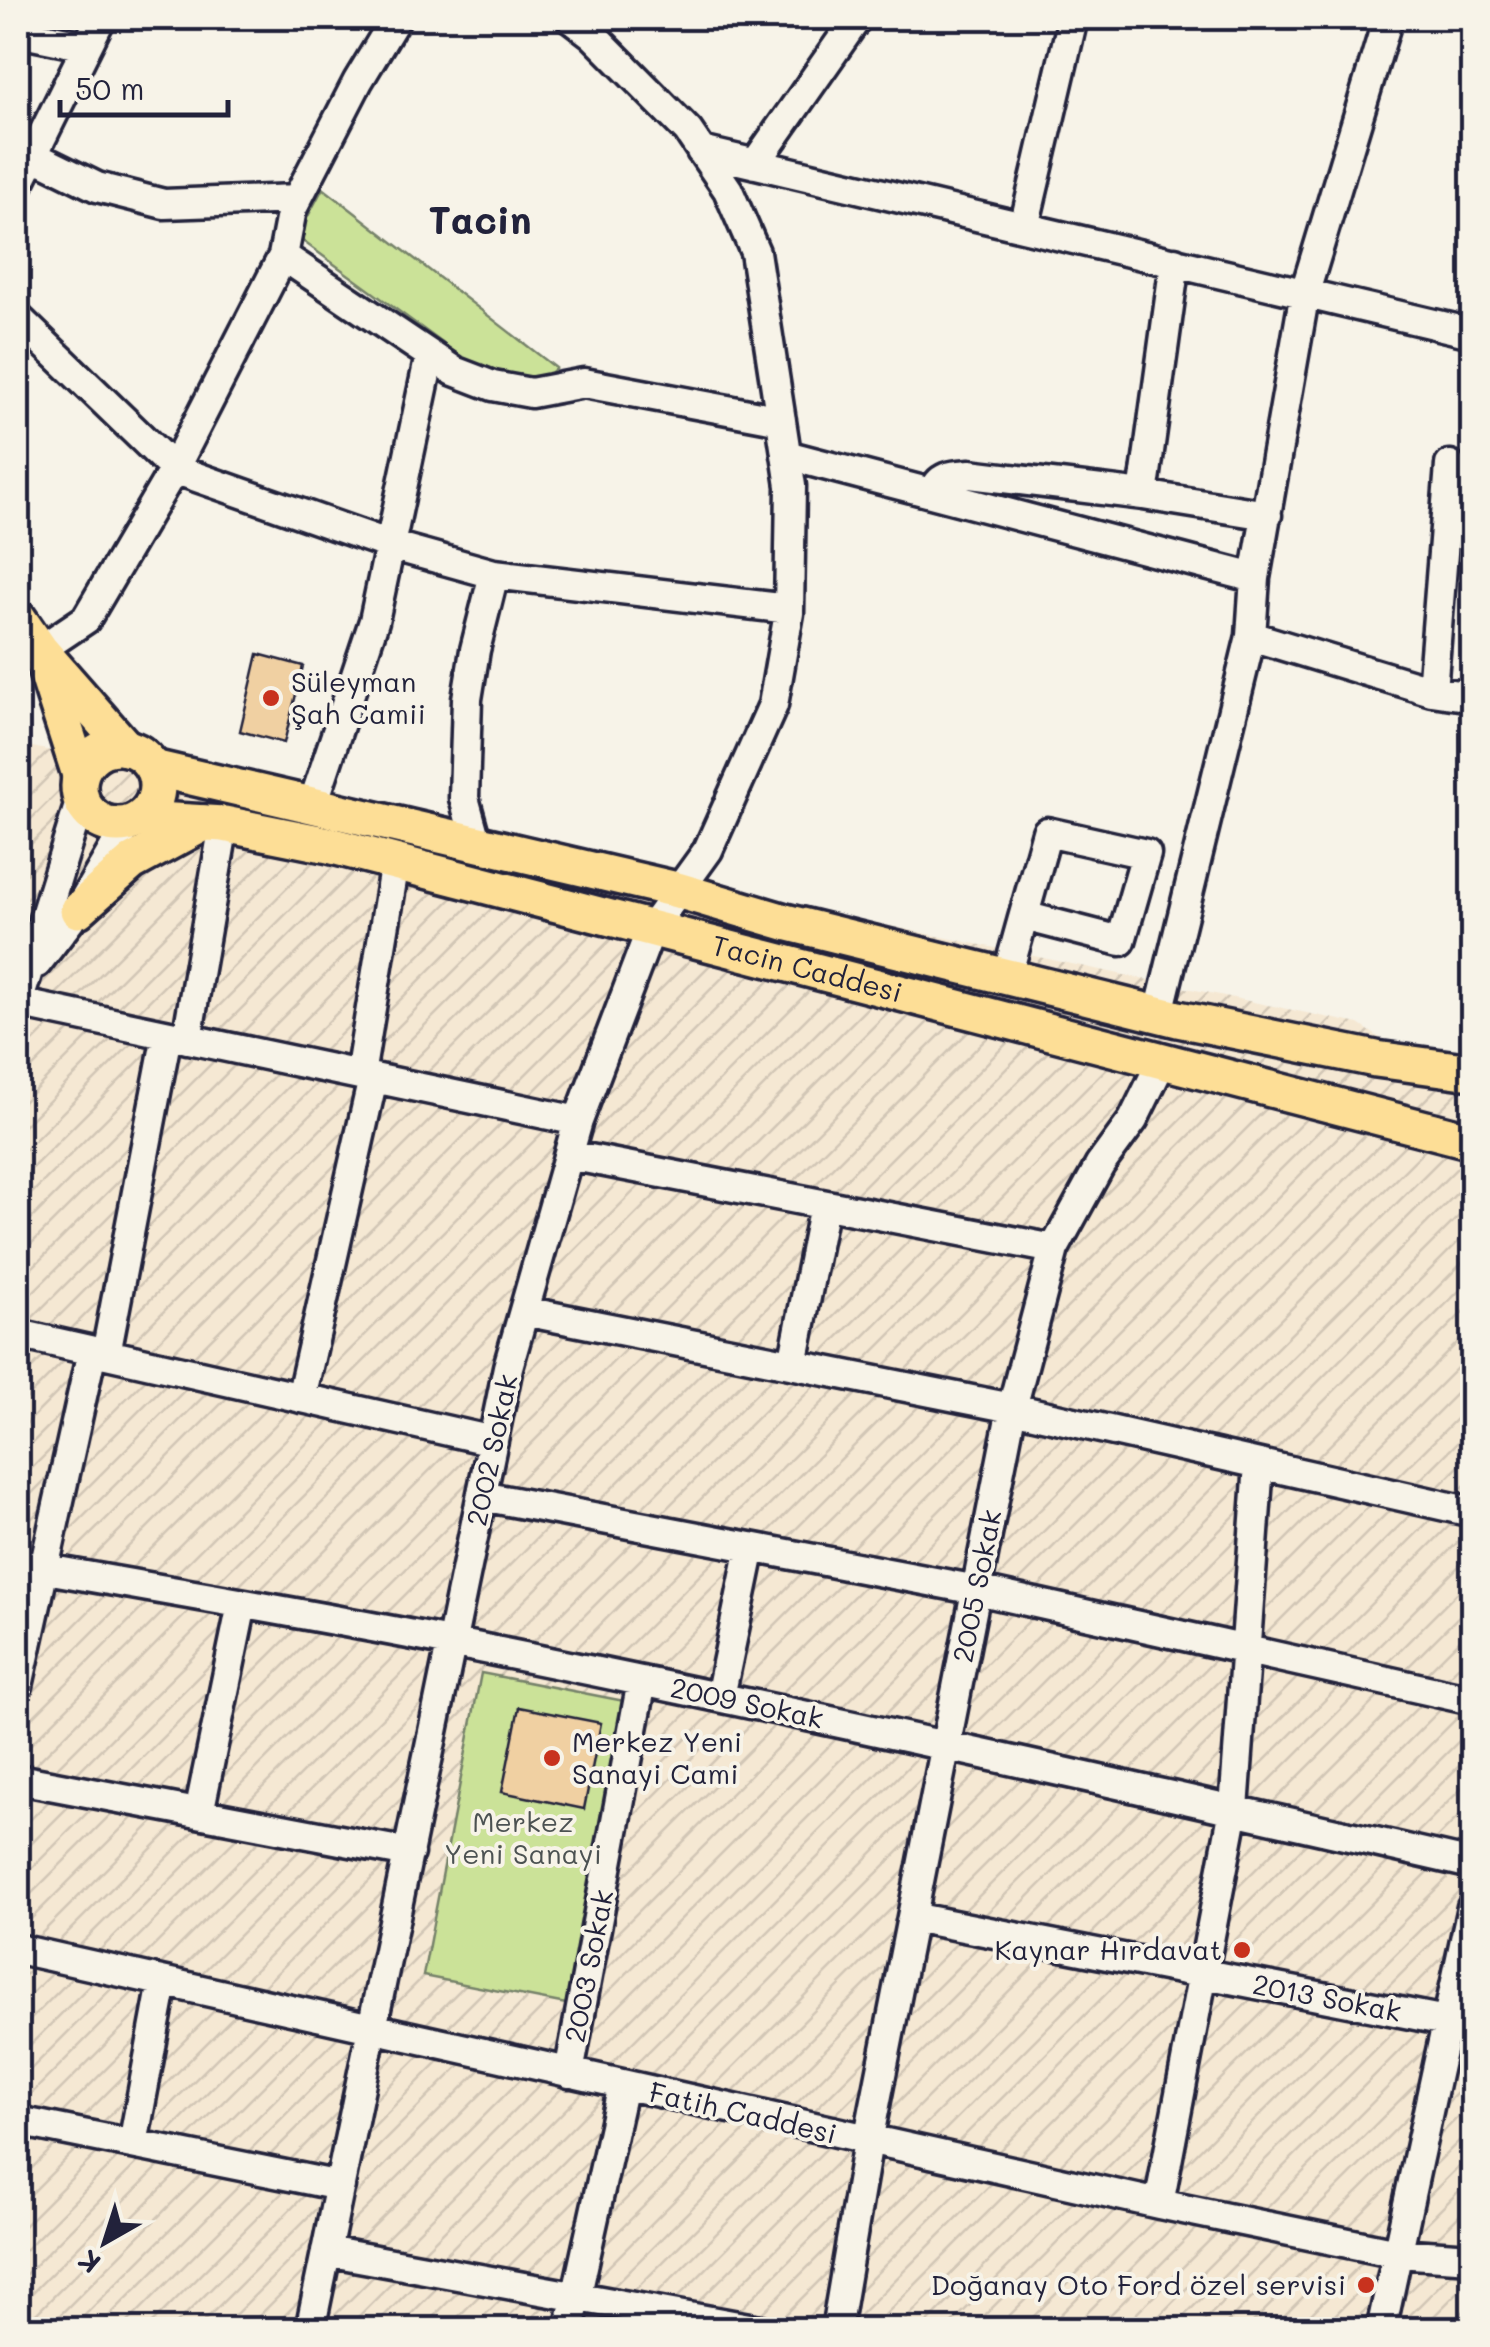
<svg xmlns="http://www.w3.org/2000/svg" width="1490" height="2347" viewBox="0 0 1490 2347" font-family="Mali,sans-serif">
<defs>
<pattern id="industrial-furrows" width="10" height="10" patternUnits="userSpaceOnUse" patternTransform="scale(2.5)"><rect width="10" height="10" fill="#f5e8d3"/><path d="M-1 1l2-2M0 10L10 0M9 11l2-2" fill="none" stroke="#d2c7b6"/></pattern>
</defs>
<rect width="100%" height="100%" fill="#f7f3e8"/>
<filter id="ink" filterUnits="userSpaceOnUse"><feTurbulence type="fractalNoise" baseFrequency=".01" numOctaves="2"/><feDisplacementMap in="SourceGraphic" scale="20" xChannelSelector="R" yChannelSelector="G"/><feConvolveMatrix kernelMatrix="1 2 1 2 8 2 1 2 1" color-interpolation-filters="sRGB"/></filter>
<g filter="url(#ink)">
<path fill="url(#industrial-furrows)" d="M18 744 1359 1024 1472 1100V2329H18Z"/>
<path fill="#cbe298" stroke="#76826a" stroke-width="2.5" d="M323 188 556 368 542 382 474 366 297 237Z
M481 1673 624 1701 566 2004 423 1976Z"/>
<path fill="#f0d0a2" stroke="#22223b" stroke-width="2.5" d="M258 654 303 666 284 743 240 731Z
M519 1707 601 1723 584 1809 502 1792Z"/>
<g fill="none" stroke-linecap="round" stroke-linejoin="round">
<defs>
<path id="minor" d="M18 32 86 46
M701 151 1472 333
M34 156 97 187 164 204 297 199
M755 164 857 18
M18 185 101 18
M1024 227 1073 18
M283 256 454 371 493 386 531 393 584 383 781 420
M18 318 174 469 390 545 494 574
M786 455 1255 578
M934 493C938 475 954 475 970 474L1143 495 1267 515
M1143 495 1175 262
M1251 636 1432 691 1472 697
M40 650 86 619 174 469 283 256 292 209 358 81 396 18
M1432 691 1450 465
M313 804 374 621 430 355
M477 845 464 798 467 699 475 650 494 574 789 609
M37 963 78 910 128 824
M1007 976 1047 832 1146 854 1121 941 1024 916
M18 1003 578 1121
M18 1003 81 799
M1159 1013 1251 636 1255 578 1305 292 1388 18
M187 1039 224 824
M360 1075 395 862
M569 1155 1054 1249
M524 1311 1012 1408 1472 1512
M18 1334 493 1441
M106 1354 167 1035
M793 1364 824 1205
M301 1398 373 1078
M482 1496 977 1590 1472 1700
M18 1564C163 1590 310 1614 455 1643 796 1711 1134 1787 1472 1864
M18 1686 92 1351
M720 1697 751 1547
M18 1779 409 1853
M199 1813 242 1604
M912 1917 1472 2026
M18 1949 1159 2204 1397 2253 1472 2258
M569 2073 642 1681
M18 2121 340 2186
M133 2144 163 1982
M1159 2204 1234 1809 1259 1464
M326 2251 760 2330
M310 2330 508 1367 578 1121 651 929 708 850 773 705 789 613 791 486 755 252 728 190 688 131 592 34 571 18
M569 2330 623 2085
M836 2330 868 2141 1012 1408 1054 1249 1100 1165 1133 1120 1163 1059
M1381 2330 1472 1907"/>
<g id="major">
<path d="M18 618 40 650 126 748"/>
<path d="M45 666 80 775"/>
<circle cx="118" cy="786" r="39"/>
<path d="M153 768 677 890 785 922 1178 1019 1376 1059 1472 1072"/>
<path id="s1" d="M140 819 224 824 329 845 1472 1141"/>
<path d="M78 910 132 862 204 823"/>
</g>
</defs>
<use href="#minor" stroke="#22223b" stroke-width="35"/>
<use href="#major" stroke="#22223b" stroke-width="42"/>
<use href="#minor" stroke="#f7f3e8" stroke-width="28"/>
<use href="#major" stroke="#fdde96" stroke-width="35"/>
</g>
</g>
<g fill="#c8321e" stroke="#f7f3e8" stroke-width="4">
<circle cx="271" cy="698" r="10"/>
<circle cx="552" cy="1758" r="10"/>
<circle cx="1242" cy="1950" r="10"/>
<circle cx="1366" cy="2285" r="10"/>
</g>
<g text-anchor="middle" stroke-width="8" stroke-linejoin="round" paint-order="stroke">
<g font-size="28" fill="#22223b" stroke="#f7f3e8" text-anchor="start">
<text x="291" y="692">Süleyman<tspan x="291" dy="32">Şah Camii</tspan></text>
<text x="572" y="1752">Merkez Yeni<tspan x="572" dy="32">Sanayi Cami</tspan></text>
<text x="1222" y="1960" text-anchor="end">Kaynar Hırdavat</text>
<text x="1346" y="2295" text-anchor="end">Doğanay Oto Ford özel servisi</text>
</g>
<g font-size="28" fill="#22223b" stroke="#f7f3e8">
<text dy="10" stroke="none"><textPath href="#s1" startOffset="685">Tacin Caddesi</textPath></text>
<text transform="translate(492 1450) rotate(-78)" y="10">2002 Sokak</text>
<text transform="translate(977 1586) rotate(-79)" y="10">2005 Sokak</text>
<text transform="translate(747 1703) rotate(12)" y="10">2009 Sokak</text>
<text transform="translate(589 1966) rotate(-79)" y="10">2003 Sokak</text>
<text transform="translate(1327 1998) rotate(11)" y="10">2013 Sokak</text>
<text transform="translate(743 2113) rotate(13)" y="10">Fatih Caddesi</text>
</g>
<g font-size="28" fill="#4c5252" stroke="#f7f3e8">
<text x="523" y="1832">Merkez<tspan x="523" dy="32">Yeni Sanayi</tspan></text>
</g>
<g font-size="38" font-weight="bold" fill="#22223b" stroke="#f7f3e8">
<text x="480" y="234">Tacin</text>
</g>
</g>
<rect width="1490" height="2347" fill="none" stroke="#f7f3e8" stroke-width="60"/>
<rect x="30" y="30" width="1430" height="2287" fill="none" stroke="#22223b" stroke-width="4" filter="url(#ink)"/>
<g transform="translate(105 2242) rotate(219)" stroke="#f7f3e8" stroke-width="8" paint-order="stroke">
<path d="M0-8L18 38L0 25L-18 38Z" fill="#22223b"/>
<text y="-15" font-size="28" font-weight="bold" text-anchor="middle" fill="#22223b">K</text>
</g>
<path d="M60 100v15h168v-15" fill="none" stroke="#22223b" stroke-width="5"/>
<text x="75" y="100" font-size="30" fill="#22223b" stroke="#f7f3e8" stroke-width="8" paint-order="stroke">50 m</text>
</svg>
